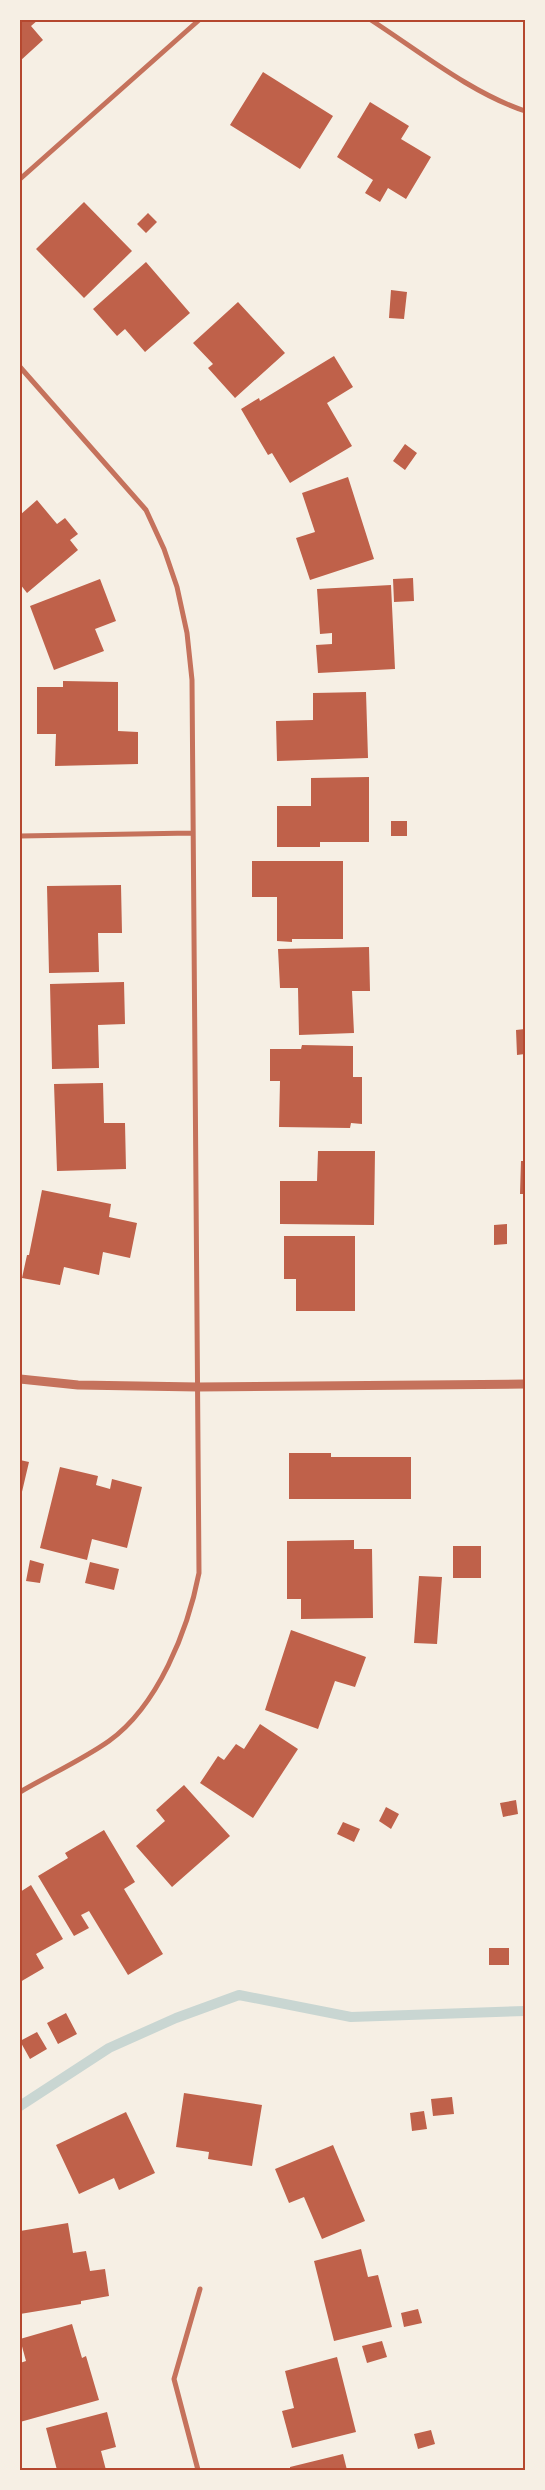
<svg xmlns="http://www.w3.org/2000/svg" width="545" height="2490" viewBox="0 0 545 2490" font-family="'DM Sans',sans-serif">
<rect width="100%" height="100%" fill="#f6efe4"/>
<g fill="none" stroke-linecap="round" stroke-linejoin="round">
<path stroke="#c9d6d2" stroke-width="10" d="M20 2106 109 2048 176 2018 239 1995 351 2017 525 2011"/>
</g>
<path fill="#bf614a" d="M20 20H38L31 26 43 40 20 61Z
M263 72 333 116 300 169 230 125Z
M370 102 409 126 401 139 431 157 406 199 388 188 380 202 365 193 373 180 337 157Z
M84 202 132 251 84 298 36 249Z
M148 213 157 222 146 233 137 224Z
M146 262 190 313 145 352 125 329 117 336 93 309Z
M391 290 407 292 404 319 389 318Z
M238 302 285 353 235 398 208 368 213 364 193 343Z
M334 356 353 387 327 403 352 446 290 483 272 453 268 455 241 409 259 398 260 401Z
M405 444 417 453 405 470 393 461Z
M348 477 374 559 310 580 296 538 315 532 302 493Z
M37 500 57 524 65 518 78 534 70 540 78 550 27 593 20 584V515Z
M413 578 414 601 394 602 393 579Z
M100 579 116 621 95 629 104 651 54 670 30 606Z
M391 585 395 669 318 673 316 645 332 644V633L320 634 317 589Z
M63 681 118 682V731L138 732V764L55 766 56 734H37V687H63Z
M366 692 368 758 277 761 276 721 313 720V693Z
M369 777V842H320V847H277V806H311V778Z
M391 821H407V836H391Z
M252 861H343V939H292V942L277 941V897H252Z
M121 885 122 933H98L99 972 49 973 47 886Z
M369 947 370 991H352L354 1033 299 1035 298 988H280L278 949Z
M124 982 125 1024 98 1025 99 1068 52 1069 50 984Z
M525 1029V1054L517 1055 516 1030Z
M302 1045 353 1046V1077H362V1124L351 1123 350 1128 279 1127 280 1081H270V1049H301Z
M103 1083 104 1123H125L126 1169 57 1171 54 1084Z
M318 1151H375L374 1225 280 1224V1181H317Z
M521 1161H525V1194H520Z
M42 1190 111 1204 109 1217 137 1223 130 1258 103 1252 99 1275 64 1267 60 1285 22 1278 27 1255H29Z
M507 1224V1244L494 1245V1225Z
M284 1236H355V1311H296V1279H284Z
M289 1453H331V1457H411V1499H289Z
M20 1460 29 1462 21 1496H20Z
M60 1467 98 1476 96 1485 110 1489 112 1479 142 1487 127 1548 92 1539 87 1560 40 1548Z
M354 1540V1549H372L373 1618 301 1619V1599H287V1541Z
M453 1546H481V1578H453Z
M30 1560 44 1564 40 1583 26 1581Z
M90 1562 119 1569 114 1590 85 1583Z
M419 1576 442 1577 437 1644 414 1643Z
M291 1630 366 1657 355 1687 335 1681 318 1729 265 1710Z
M260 1724 298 1749 253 1818 200 1783 218 1756 224 1760 236 1744 244 1749Z
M184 1785 230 1836 172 1887 136 1846 165 1821 156 1810Z
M516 1800 518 1814 503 1817 500 1803Z
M386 1807 399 1814 391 1829 379 1821Z
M343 1822 360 1829 354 1842 337 1834Z
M104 1830 135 1882 124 1889 163 1954 128 1975 89 1911 81 1915 89 1928 74 1936 38 1876 68 1858 65 1853Z
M31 1885 63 1939 36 1954 44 1968 20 1982V1892Z
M489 1948H509V1965H489Z
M66 2013 77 2034 58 2044 47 2023Z
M37 2032 47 2049 30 2059 20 2041Z
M184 2093 262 2105 252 2166 208 2159 209 2152 176 2147Z
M452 2097 454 2114 433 2116 431 2099Z
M424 2111 427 2129 412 2131 410 2113Z
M126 2112 155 2173 119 2190 114 2178 79 2194 56 2145Z
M333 2145 365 2221 322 2239 304 2197 289 2203 275 2169Z
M68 2223 73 2253 86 2251 90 2271 105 2269 109 2296 81 2301V2304L20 2314V2231Z
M361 2249 368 2277 378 2275 392 2327 334 2341 314 2261Z
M418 2309 422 2323 404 2327 401 2313Z
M72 2324 82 2358 86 2356 99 2400 20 2422V2363L26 2361 20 2339Z
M382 2341 387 2357 367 2363 362 2346Z
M337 2357 356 2432 292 2448 282 2411 294 2408 285 2371Z
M107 2412 116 2447 101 2451 106 2470H57L46 2428Z
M431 2430 435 2444 418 2449 414 2434Z
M343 2454 347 2470H290V2467Z"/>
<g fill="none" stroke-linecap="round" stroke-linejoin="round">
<path stroke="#c5725c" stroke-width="5" d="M371 20C419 51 471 93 525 111
M20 179 199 20
M20 367 146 510 164 549 177 587 187 633 192 680 199 1573C188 1630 158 1706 109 1741 82 1760 49 1775 20 1792
M20 836 192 833
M198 2470 174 2379 200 2289"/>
<path stroke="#c5725c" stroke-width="9" d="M20 1379 78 1385 198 1387 525 1384"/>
</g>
<rect width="545" height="2490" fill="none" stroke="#f6efe4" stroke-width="42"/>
<rect x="21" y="21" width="503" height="2448" fill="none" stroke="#b5482f" stroke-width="2"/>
</svg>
